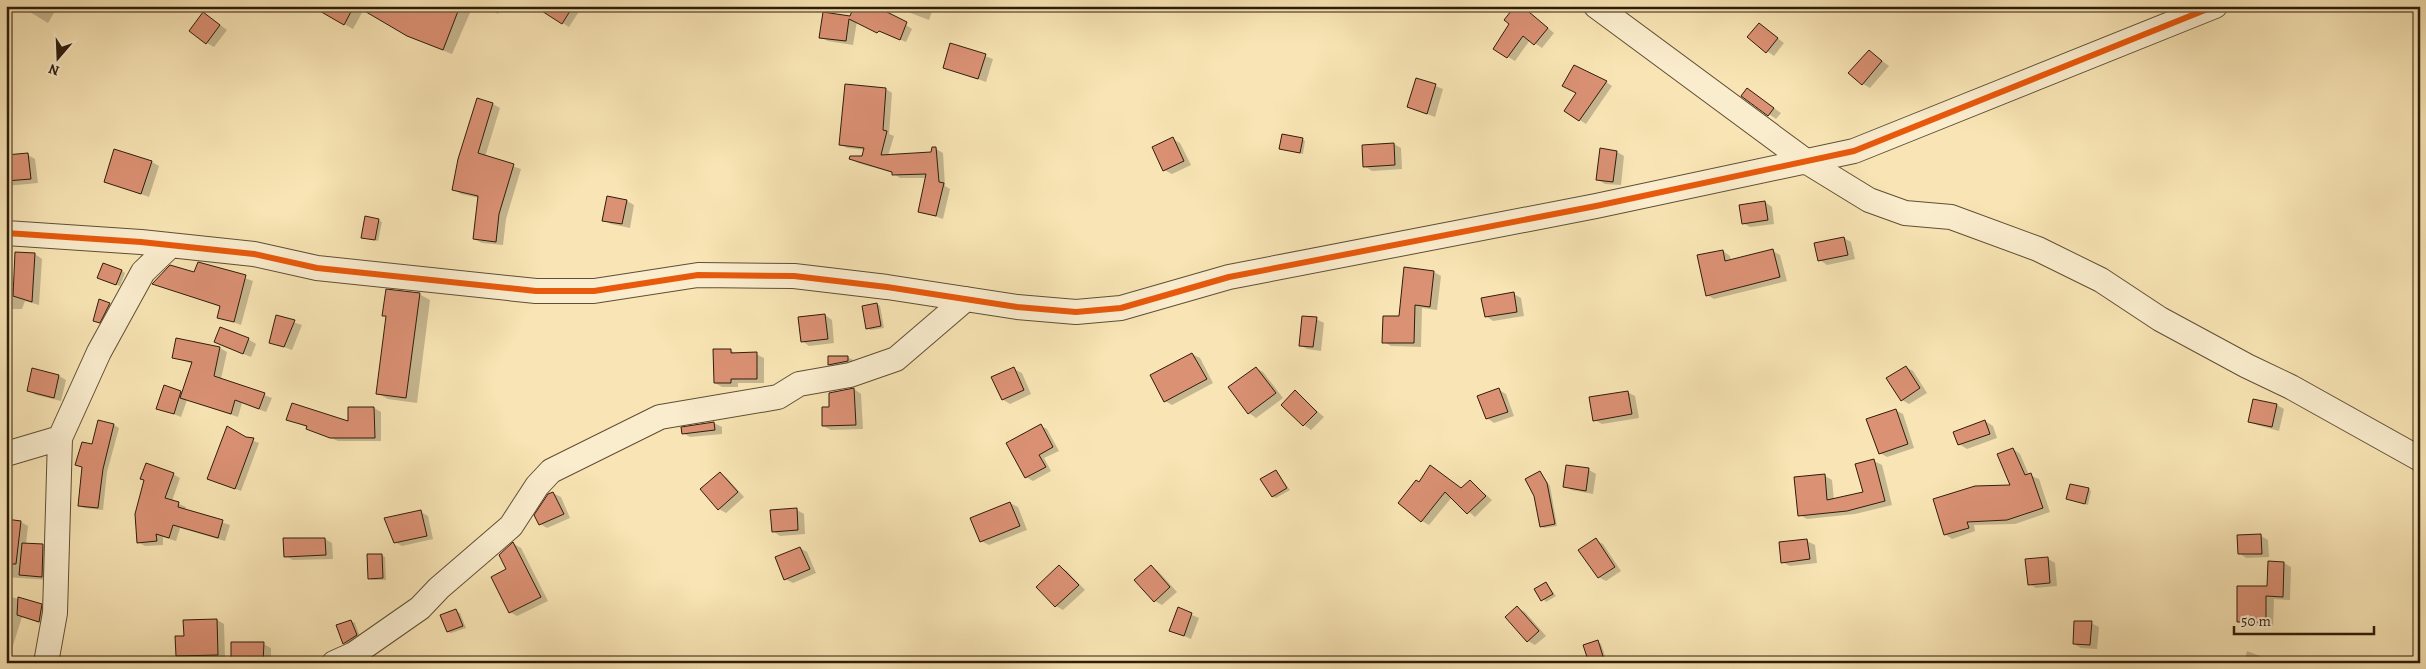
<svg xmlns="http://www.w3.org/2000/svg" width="2426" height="669" viewBox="0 0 2426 669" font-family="Alegreya,serif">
<rect width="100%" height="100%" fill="#f8e4b4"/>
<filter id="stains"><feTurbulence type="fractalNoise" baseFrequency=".004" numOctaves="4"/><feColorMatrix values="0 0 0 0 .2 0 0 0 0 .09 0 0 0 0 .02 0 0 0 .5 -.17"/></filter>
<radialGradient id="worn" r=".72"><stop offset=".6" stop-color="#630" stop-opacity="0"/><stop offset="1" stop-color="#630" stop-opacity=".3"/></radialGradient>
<path fill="#0003" d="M20 6H58L48 23Z
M326 6H473L452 54 417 40 364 9 353 29 323 12Z
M486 6H502L498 14Z
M536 6H575L580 10 569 27Z
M901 6H934L929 20 908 12Z
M1521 6 1554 33 1542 48 1530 40 1515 61 1495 49Z
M849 17 857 21 853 45 828 41 820 37Z
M211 18 227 30 214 47 207 43Z
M860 18 906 25 912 29 906 42 866 25Z
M1759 24 1784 43 1774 56 1767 51Z
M951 44 993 59 986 82 944 67Z
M1869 51 1889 66 1870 88 1863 84Z
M1417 79 1443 89 1435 117 1408 107Z
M1606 82 1612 86 1586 124 1566 111Z
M886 89 892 93 889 134 894 136 888 156 932 154 936 149 943 153 945 186 950 189 943 219 919 211 927 178H900L893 173 858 163 851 159 863 157 865 150 847 148 840 144Z
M1754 94 1781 113 1776 119 1742 96Z
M493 104 500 108 485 157 521 169 506 219 503 245 482 243 474 239 479 198 461 194 453 189Z
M1173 139 1180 143 1191 165 1172 174 1164 170Z
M1302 139 1305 141 1303 154 1281 149Z
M1394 144 1401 148 1402 169 1372 171 1364 166Z
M1617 152 1624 156 1621 185 1605 184 1597 179Z
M28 155 35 159 38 183 6 186V157Z
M152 162 159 166 149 197 105 181Z
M627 201 634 205 630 228 611 224 603 220Z
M1765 202 1772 207 1774 224 1750 227 1743 223Z
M378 220 382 222 378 241 362 237Z
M1844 238 1851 242 1855 259 1827 265 1820 260Z
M1723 251 1730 256 1731 261 1773 251 1780 255 1787 281 1714 299 1707 295Z
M35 254 42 259 39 305 25 301 22 309H6V288H14Z
M204 264 253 281 241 325 219 317 221 307 154 284 195 274Z
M122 271 125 273 120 286 102 279Z
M1434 272 1441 276 1437 310 1422 308 1421 347 1391 346 1384 342Z
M419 294 430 300 417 403 388 399 377 393 387 317 384 315Z
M1514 294 1521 298 1524 316 1493 321 1486 316Z
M100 301 113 306 103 324 98 322Z
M877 304 880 306 884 328 871 330 867 328Z
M825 315 832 320 834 343 809 346 802 341Z
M277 317 302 325 292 350 271 342Z
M1316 319 1324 323 1321 351 1307 349 1300 345Z
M248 339 256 344 251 357 223 346Z
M220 348 227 352 221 379 272 398 266 412 242 403 238 417 187 400 181 417 158 408 181 392 183 393 193 364 173 357Z
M730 350 737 354H756L764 358V383H738V387H722L715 383Z
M1192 354 1200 358 1213 383 1172 405 1165 401Z
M847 357 855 361 837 368 830 364Z
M1906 367 1913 371 1927 393 1909 404 1902 400Z
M1256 368 1263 372 1283 398 1256 418 1249 413 1230 388Z
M33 369 59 376 66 380 61 401 36 395 28 390Z
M1014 369 1022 373 1031 394 1010 404 1002 399Z
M6 384 8 436H6Z
M854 389 861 394 863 429 831 430 823 426 830 408Z
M1499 390 1506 394 1514 416 1494 423 1487 418Z
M1295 392 1324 417 1311 430 1304 425Z
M1627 392 1635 396 1639 418 1602 424 1595 420Z
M2277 405 2284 409 2279 431 2257 425 2249 421Z
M374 408 381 412V441H338L288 419 349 423Z
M1895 410 1903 414 1914 448 1887 457 1880 453Z
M1985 421 1993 426 1997 438 1967 449 1959 444Z
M714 423 722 427V434L690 437 683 433V428Z
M114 425 119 428 107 472 103 510 84 508 79 505 83 468 77 465Z
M1041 426 1047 429 1059 451 1044 458 1051 471 1033 481 1026 477Z
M246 438 259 443 241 491 209 478Z
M2013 449 2020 454 2029 475 2039 479 2050 512 2015 524 1974 525 1975 531 1952 539 1945 534 2011 486Z
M1874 461 1882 465 1892 505 1855 514 1807 519 1800 515 1825 476 1832 480 1834 500 1864 493Z
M1567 466 1589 470 1596 474 1593 494 1572 490 1564 486Z
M1438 471 1462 489 1470 481 1492 500 1475 517 1452 497 1429 525 1422 521 1419 483Z
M1276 472 1290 490 1276 498 1273 497Z
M1540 472 1550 486 1557 526 1544 528 1541 526Z
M720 473 727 478 744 497 726 513 719 509Z
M173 474 180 478 172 501 186 507 185 510 230 525 225 541 180 528 176 541 163 537V545L145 546 138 542 145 480Z
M2088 489 2091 491 2088 505 2068 499Z
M553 493 561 497 570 518 547 528 540 524Z
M1010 503 1018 507 1027 530 989 545 981 541Z
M797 510 804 514 805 534 780 536 773 531Z
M421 512 428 516 433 539 402 546 395 542Z
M6 521 21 522 28 526 26 544 43 546 50 550 49 580 6 577Z
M2261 536 2268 540 2269 557 2246 558 2239 553Z
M325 539 332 543 333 559 293 560 285 556Z
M1596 540 1603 544 1621 571 1606 581 1598 577Z
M1807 541 1815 545 1817 563 1790 566 1782 562Z
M514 544 521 548 548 601 517 616 510 612 508 570Z
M800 548 807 552 816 573 793 583 785 579Z
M381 555 385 557 386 580H372L369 578Z
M2048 559 2055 563 2057 586 2036 588 2029 584Z
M2284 563 2291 567 2290 600 2274 599 2273 626 2245 625 2238 621 2268 588Z
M1060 567 1067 571 1085 590 1063 610 1056 606Z
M1151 567 1158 571 1177 592 1162 605 1155 601Z
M1546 583 1556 596 1546 602 1536 590Z
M6 595 48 609 46 625 22 617 9 658 13 660 12 663H6Z
M1517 608 1525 612 1546 636 1535 645 1528 641Z
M1178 609 1199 618 1191 639 1170 630Z
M456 611 460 613 466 628 451 633 448 632Z
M217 620 224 624 225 658 185 659 177 655 185 637Z
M351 621 355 623 360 637 347 645 344 643Z
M2091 623 2099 627 2097 649 2081 648 2074 644Z
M1598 642 1601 644 1607 662 1603 663Z
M263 644 271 648V663H232Z
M2247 651 2265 658 2264 663H2244Z"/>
<path fill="#db9174" stroke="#2e1d0a" d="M311 6H354L344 25Z
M356 6H460L443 50 407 36Z
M534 6H573L562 24Z
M854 6H875L907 22 900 40 879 31 877 33 849 19 846 41 819 38 823 12 850 16Z
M1515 6H1522L1548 28 1534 45 1523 36 1507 58 1493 49 1509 24 1504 20Z
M203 12 220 25 206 44 189 31Z
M1759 23 1778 38 1766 53 1747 37Z
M950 43 986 54 978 79 943 68Z
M1869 50 1882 61 1862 85 1848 73Z
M1574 65 1607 81 1579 121 1564 111 1576 93 1562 86Z
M1416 78 1436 84 1427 114 1407 107Z
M845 84 886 88 883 130 887 131 881 155 931 152 932 147H936L939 182 944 183 936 216 918 212 926 174 892 175V172L849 159 850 156H862L864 148 839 145Z
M1747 88 1774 108 1768 116 1741 96Z
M477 98 493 103 478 153 514 164 499 214 496 242 473 239 478 196 452 190 458 159Z
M1282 134 1303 138 1300 153 1279 149Z
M1173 137 1184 161 1163 171 1152 147Z
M1394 143 1395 165 1363 167 1362 145Z
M1600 148 1617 151 1613 182 1596 180Z
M114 149 152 161 141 194 104 182Z
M28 153 31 179 6 181V155Z
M607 196 627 200 622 224 602 221Z
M1765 201 1768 220 1742 224 1739 205Z
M365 216 379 219 375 240 361 238Z
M1844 237 1848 255 1818 261 1814 243Z
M1773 249 1780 277 1706 296 1697 255 1723 250 1725 261Z
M15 252 35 253 32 302 13 296Z
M198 262 246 275 234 322 217 318 220 306 152 284 170 265 194 272Z
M103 263 122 270 116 285 97 278Z
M1404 267 1434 271 1430 307 1415 305 1414 343H1382L1383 316H1399Z
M386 289 420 293 406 398 376 394 386 316H382Z
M1514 292 1517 312 1485 317 1481 298Z
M99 299 110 303 100 323 93 321Z
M877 303 881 326 866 329 862 306Z
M825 314 828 339 801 342 798 317Z
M276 315 295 320 284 347 269 343Z
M1302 316 1317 317 1313 347 1299 346Z
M220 327 249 338 243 354 214 342Z
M176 338 220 347 214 376 265 393 259 409 235 400 231 414 180 398 192 362 172 358Z
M713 349H731V353L757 352V379H731V383H714Z
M1192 353 1207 379 1164 402 1150 375Z
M828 356H848V361L828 365Z
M1906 366 1920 388 1901 401 1886 378Z
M1014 367 1024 390 1002 400 991 377Z
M1256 367 1276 393 1248 414 1228 387Z
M32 368 59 375 54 398 27 391Z
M164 385 181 391 174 414 156 409Z
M854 388 856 425 822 426V407H829V393Z
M1499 388 1508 412 1486 419 1477 396Z
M1295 390 1317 412 1303 426 1281 405Z
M1628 391 1632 414 1593 421 1589 397Z
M2253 399 2277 404 2272 427 2248 422Z
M292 403 348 421V407H374L375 438H330L306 429 307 426 286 420Z
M1896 409 1908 444 1879 454 1866 419Z
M98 420 114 424 103 469 98 508 78 506 82 467 75 465 82 442 92 444Z
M1985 420 1990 434 1958 445 1953 432Z
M714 422 715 430 682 434 681 427Z
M1041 424 1053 447 1039 455 1046 467 1025 478 1006 443Z
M227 426 246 437 254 438 235 489 207 479Z
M2013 448 2025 475 2031 473 2043 508 2007 520 1967 522 1969 528 1944 535 1933 499 1975 486 2010 485 1997 454Z
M1874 459 1885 501 1847 511 1798 516 1794 477 1825 474 1827 500 1863 492 1855 464Z
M146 463 174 473 165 498 179 502 178 507 223 520 218 538 173 525 169 538 156 534 157 541 137 543 135 514 144 480 140 479Z
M1430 465 1461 488 1470 480 1486 496 1467 514 1445 492 1421 522 1398 503 1416 480 1419 482Z
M1566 465 1589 468 1586 491 1563 487Z
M1276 470 1287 488 1272 497 1260 479Z
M1540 471 1547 483 1555 524 1540 527 1534 496 1525 479Z
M720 472 738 492 718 510 700 489Z
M2070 484 2089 488 2085 504 2066 499Z
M553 492 564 514 539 525 534 515 548 494Z
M1010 502 1020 526 980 542 970 518Z
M797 508 798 530 772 532 770 510Z
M421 510 427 536 394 543 384 518Z
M6 519 21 521 16 564H6Z
M2261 534 2262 554H2238L2237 535Z
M283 538H325L326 555 284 557Z
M1596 538 1615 567 1598 578 1578 550Z
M1807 539 1810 559 1781 563 1779 542Z
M513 542 541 597 509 613 491 577 506 569 499 555Z
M22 543 43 544 42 577 19 575Z
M800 547 810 569 784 580 775 557Z
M367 554H382L383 578 368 579Z
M2048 557 2050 583 2028 585 2025 559Z
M2268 561 2284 562 2283 597 2266 596V622H2237V586H2267Z
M1059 565 1079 585 1055 607 1036 587Z
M1151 565 1170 587 1154 602 1134 580Z
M1546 582 1553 594 1541 601 1534 589Z
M18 597 42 604 39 622 17 615Z
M1517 606 1539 631 1527 642 1505 617Z
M1178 607 1192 613 1184 636 1169 631Z
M456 609 463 626 447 632 440 615Z
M217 619 218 655 176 656 175 636H184L183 620Z
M351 620 357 635 343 644 336 625Z
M2074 621H2092L2090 645 2073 644Z
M1598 640 1605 663H1589L1583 645Z
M231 642H264L263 663H231Z"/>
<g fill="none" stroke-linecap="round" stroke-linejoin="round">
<defs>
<path id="minor" d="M1596 6 1807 162 1869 200 1905 213 1951 217 2038 249 2101 280 2160 319 2247 366 2291 387 2420 459
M6 233 141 242 254 254 317 268 536 291H594L698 275 794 276 887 287 1017 307 1076 312 1121 308 1229 277 1596 206 1854 151 2215 6
M6 454 60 438
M46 663 55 613 60 438 99 352 143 272 170 246
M334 663 354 654 420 608 439 588 511 526 537 486 551 471 660 417 778 397 799 384 850 375 896 359 966 299"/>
</defs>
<use href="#minor" stroke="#604f34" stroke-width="26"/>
<use href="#minor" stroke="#faedce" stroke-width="24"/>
<defs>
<path id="cycleway" d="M6 233 141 242 254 254 317 268 536 291H594L698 275 794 276 887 287 1017 307 1076 312 1121 308 1229 277 1596 206 1854 151 2215 6"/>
</defs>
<use href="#cycleway" stroke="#faedce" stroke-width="9"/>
<use href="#cycleway" stroke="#e8590c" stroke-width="6"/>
</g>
<rect width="2426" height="669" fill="none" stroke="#f8e4b4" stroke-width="25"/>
<rect x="8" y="8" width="2411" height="654" fill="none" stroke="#2e1d0a" stroke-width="2.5"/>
<rect x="12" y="12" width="2401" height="644" fill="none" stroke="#2e1d0a"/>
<g transform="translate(58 58) rotate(199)" stroke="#faedce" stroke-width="4" paint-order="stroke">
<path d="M0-4L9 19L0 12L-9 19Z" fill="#2e1d0a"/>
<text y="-8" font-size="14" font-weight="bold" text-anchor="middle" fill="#2e1d0a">N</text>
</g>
<path d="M2234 626v8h140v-8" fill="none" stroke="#2e1d0a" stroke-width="2.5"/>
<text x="2241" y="626" font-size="15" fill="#2e1d0a" stroke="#faedce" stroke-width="4" paint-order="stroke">50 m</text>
<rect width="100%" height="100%" filter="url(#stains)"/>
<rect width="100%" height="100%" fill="url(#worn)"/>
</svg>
